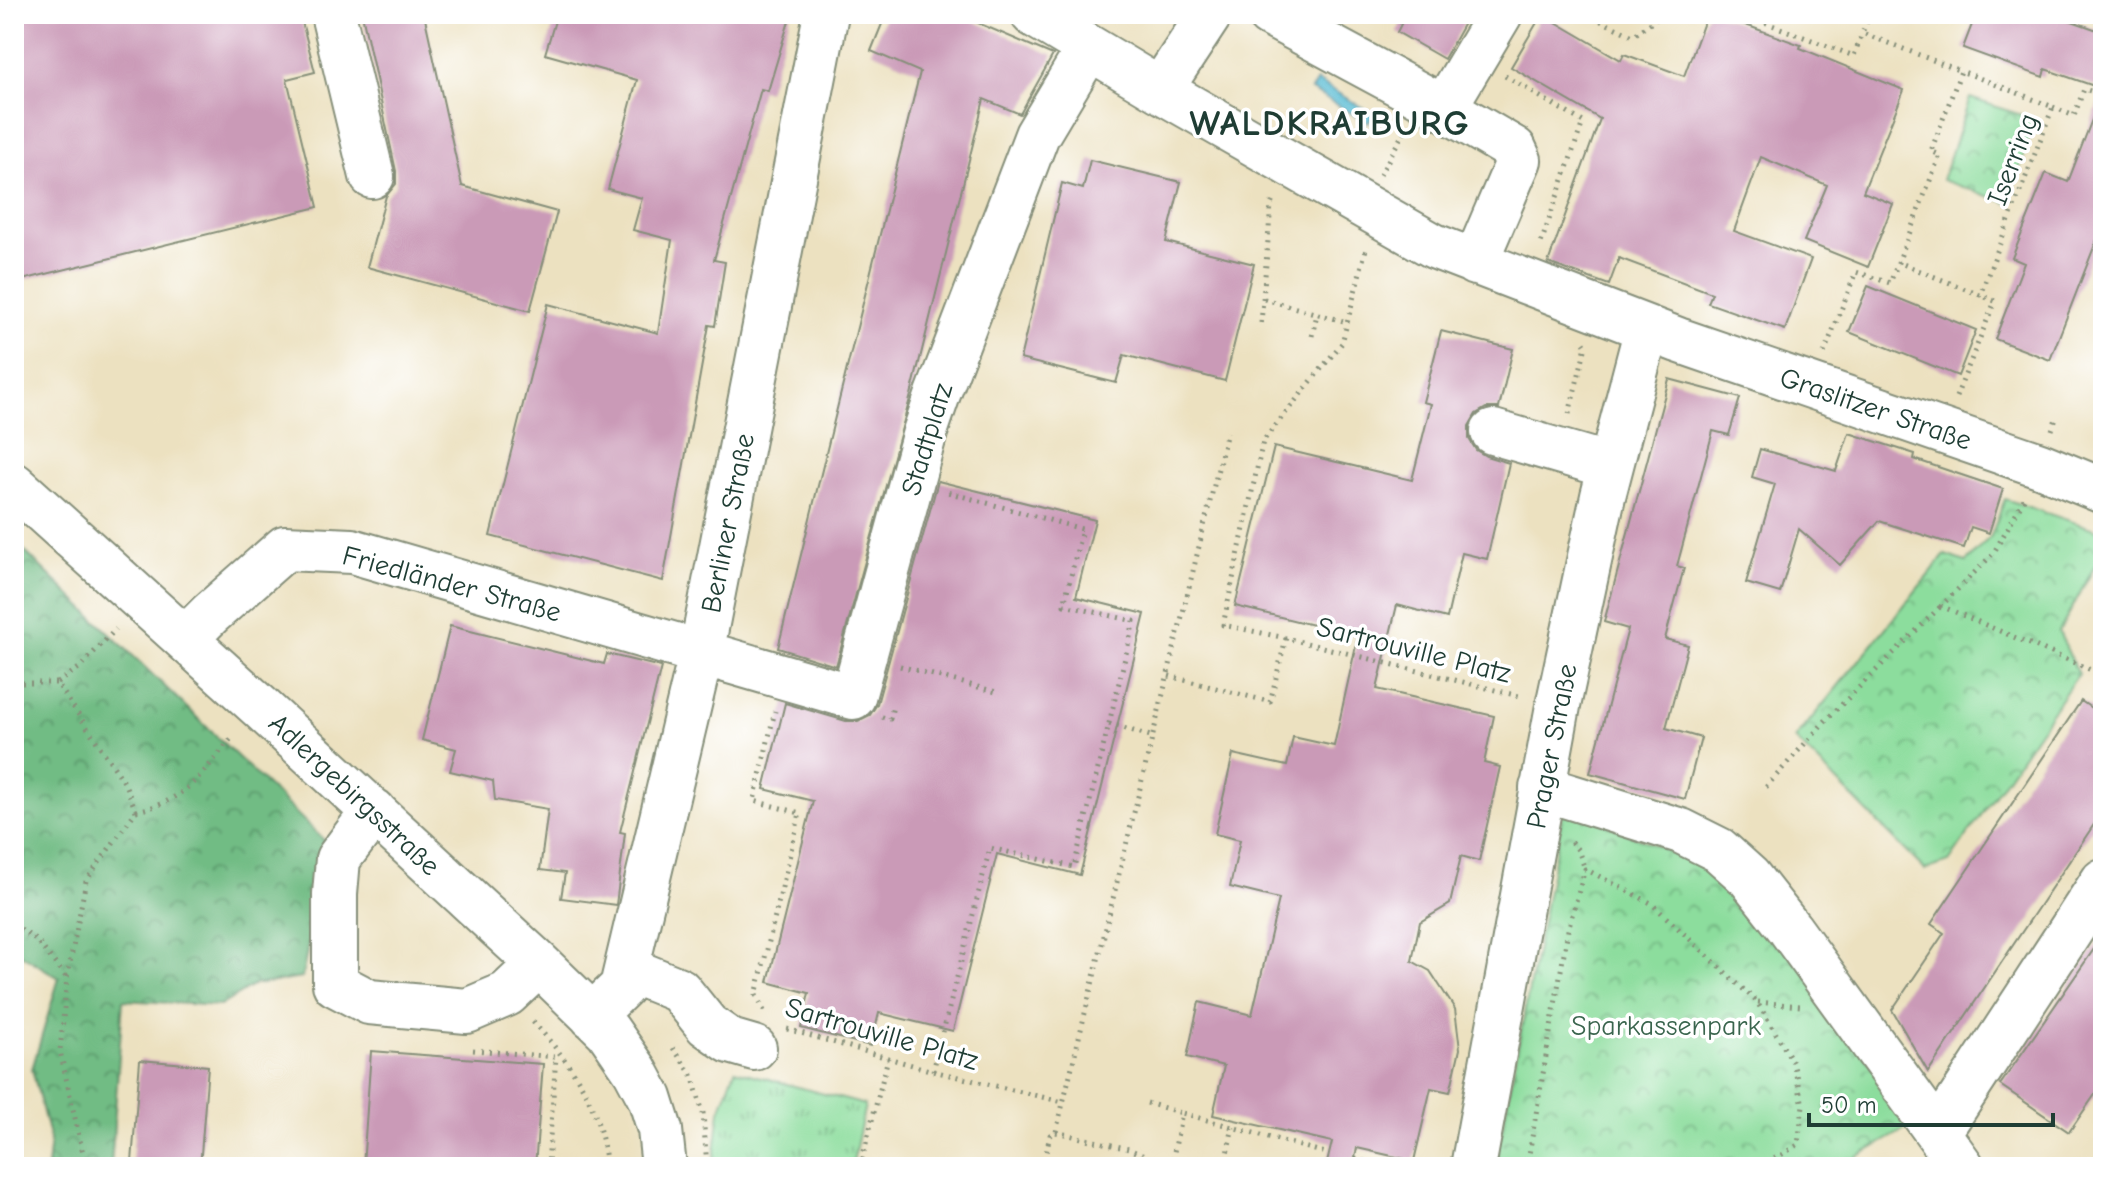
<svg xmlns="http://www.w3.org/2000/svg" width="2117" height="1181" viewBox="0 0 2117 1181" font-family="'Comic Neue',sans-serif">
<defs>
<pattern id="grass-tufts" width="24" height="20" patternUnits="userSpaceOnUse" patternTransform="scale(2)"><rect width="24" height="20" fill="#8cdd9d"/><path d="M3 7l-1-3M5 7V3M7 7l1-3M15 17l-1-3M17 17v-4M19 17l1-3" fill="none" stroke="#72b481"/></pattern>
<pattern id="forest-crowns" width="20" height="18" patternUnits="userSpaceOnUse" patternTransform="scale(2)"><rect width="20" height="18" fill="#71bc84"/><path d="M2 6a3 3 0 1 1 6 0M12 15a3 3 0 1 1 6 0" fill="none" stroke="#5c9a6d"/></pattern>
<pattern id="park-crowns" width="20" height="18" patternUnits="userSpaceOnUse" patternTransform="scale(2)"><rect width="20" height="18" fill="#8cdd9d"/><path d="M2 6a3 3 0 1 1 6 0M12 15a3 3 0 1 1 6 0" fill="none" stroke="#72b481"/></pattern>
</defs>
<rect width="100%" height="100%" fill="#fff"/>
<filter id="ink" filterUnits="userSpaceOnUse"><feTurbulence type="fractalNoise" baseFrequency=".0125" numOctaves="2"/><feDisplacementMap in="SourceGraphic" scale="16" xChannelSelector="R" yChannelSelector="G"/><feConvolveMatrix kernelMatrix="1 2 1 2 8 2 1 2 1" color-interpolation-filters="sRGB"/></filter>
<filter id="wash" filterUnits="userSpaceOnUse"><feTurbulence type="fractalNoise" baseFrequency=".006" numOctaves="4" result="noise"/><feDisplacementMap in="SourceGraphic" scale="32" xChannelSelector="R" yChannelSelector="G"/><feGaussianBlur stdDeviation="1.8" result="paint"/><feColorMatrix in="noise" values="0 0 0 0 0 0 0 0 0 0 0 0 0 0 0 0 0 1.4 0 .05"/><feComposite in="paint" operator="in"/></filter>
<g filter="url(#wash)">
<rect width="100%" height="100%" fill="#ece1c0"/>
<path fill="url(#grass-tufts)" stroke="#568d68" stroke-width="2" d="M735 1070 865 1105 852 1167H713L720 1111Z"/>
<path fill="url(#forest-crowns)" stroke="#487c5c" stroke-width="2" d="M14 541 327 843 302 978 254 985 220 1006 123 1000 111 1167H47L50 1140 32 1069 59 978 14 950Z"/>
<path fill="url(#park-crowns)" stroke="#568d68" stroke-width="2" d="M1970 98 2036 120 2008 203 1942 180Z
M2005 499 2103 532V551L2059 632 2078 674 1949 862 1925 870 1795 739 1945 555 1966 562 1991 536Z
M1564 807 1713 869 1784 941 1913 1125 1839 1167H1495Z"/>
<path fill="#53b9d2" stroke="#397b83" stroke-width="2" d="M1317 81 1374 114 1368 123 1311 90Z"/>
<g id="blocks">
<path fill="#ca9ab7" d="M14 14H300L315 72 287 79 318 207 14 282Z
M362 14H424L462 186 557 212 530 311 367 267 386 196 396 184V171Z
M557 14H791L768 91 761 89 714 260 725 262 715 326 709 325 663 581 490 536 548 304 658 333 672 240 633 230 642 198 608 189 637 80 545 54Z
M886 14H957L1053 55 1020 114 984 99 911 395 836 666 778 648 920 72 871 51Z
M1406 14H1469L1444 59 1397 32Z
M1542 14 1621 60 1624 54 1684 76 1707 14H1715L1801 45 1800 48 1904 90 1863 192 1893 204 1868 267 1804 241 1827 185 1761 157 1734 231 1811 259 1785 330 1708 303 1712 293 1619 258 1609 285 1548 263 1600 119 1511 67Z
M1976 14H2052L2103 32V89L2045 69 2043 77 1963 48Z
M2101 96 2103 224 2050 360 1995 339 2024 263 2012 258 2046 173 2068 182Z
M1090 160 1181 182 1166 242 1254 264 1225 381 1124 355 1116 383 1020 359 1062 183 1083 189Z
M1868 286 1976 330 1958 376 1849 332Z
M1441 331 1513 349 1499 408H1486L1476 414 1469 426V439L1476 450 1486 456 1509 463 1487 559 1462 553 1447 618 1397 605 1377 689 1494 716 1484 763 1500 767 1479 861 1461 856 1450 904 1420 922 1412 961 1430 971 1455 1009 1460 1049 1450 1092 1431 1088 1414 1161 1357 1148 1353 1167H1326L1332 1142 1213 1115 1224 1066 1187 1057 1199 1002 1252 1015 1279 899 1230 887 1240 840 1215 834 1233 754 1287 766 1293 737 1334 746 1358 636 1235 606 1274 447 1412 480 1431 404 1423 402Z
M1669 379 1740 398 1729 435 1713 431 1677 566 1684 568 1665 639 1688 645 1666 728 1701 738 1685 799 1590 773 1628 629 1604 622Z
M1849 433 1915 454 1914 459 2003 489 1989 533 1971 527 1964 548 1879 521 1840 565 1799 529 1780 593 1746 583 1775 484 1752 477 1760 449 1836 471Z
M938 481 1095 520 1076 597 1145 614 1080 875 997 854 953 1031 879 1013 871 1046 801 1028 809 993 768 982 813 801 764 789 785 703 846 721H858L870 715 877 704Z
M450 626 604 664 607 654 661 667 620 832 625 833 616 905 561 898 565 873 540 870 548 809 495 800 493 781 450 771 456 749 422 740Z
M2081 701 2103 716V811L1928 1072 1892 1010 1944 933 1931 924Z
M2103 936V1083L2069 1132 2000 1085Z
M371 1051 543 1064 535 1167H363Z
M140 1060 208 1066 200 1167 132 1162Z"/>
</g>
</g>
<g filter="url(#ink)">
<use href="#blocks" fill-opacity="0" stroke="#868f7a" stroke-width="2"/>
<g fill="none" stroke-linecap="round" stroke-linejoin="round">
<defs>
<path id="minor" d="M333 14 372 176
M1033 14 1160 90 1434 246 1678 340 2040 465 2103 491
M1269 14 1444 108 1514 149 1519 160 1475 263
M1160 90 1210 14
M1444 108 1500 14
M1493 432 1610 466
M14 485 259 706 539 964 608 1031 635 1070 650 1098 660 1130 664 1167
M185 639 210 614 285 548 352 551 853 697 925 432 938 394 1037 135 1089 48
M1542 788 1681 831 1719 850 1749 877 1790 929 1962 1167
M374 811 338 859 335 894V984L369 1002 467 1011 507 994 539 964
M627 969 679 990 707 1025 730 1041 754 1048
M592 1016 622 987 701 654 826 14
M1938 1133 2103 881
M1473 1167 1558 706 1603 496 1647 328"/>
</defs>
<use href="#minor" stroke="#868f7a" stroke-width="48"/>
<path stroke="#868f7a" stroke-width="5" stroke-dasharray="2 6" stroke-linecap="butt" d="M1586 14 1633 36 1663 14
M1743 14 1854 56 1862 33
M1870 14 1862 33 1961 71
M1505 76 1583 122 1540 246
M2053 107 2074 116 2084 89 2103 95
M1380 175 1406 128
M1264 299 1347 322
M1261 323 1271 205 1274 198
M1312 336 1317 314
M1824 353 1856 272 1890 283 1940 155 1931 151 1961 71 2053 107 1980 295 1898 262
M1956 397 1995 301 1980 295
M1569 414 1586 346 1584 343
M2052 430 2057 416
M2024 499 1993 554 1941 606 2103 675
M1286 638 1223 625 1263 441 1342 343 1366 249
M900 666 1000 693
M1169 676 1270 702 1286 638 1523 697
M14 683H57L124 782 136 811 86 881 67 978 60 1051 86 1167
M57 683 79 668 116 629
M882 717 890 719 893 706
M1109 724 1154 737
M1766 787 1827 719 1941 606
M136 811C186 802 204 771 234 735
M1571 842 1578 850 1585 869
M14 924 38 942 66 977
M1758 1002 1800 1006
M764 1011 756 995 800 813 754 801 775 711
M533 1022C575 1068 599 1103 607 1167
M787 1029 933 1071 1063 1102
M673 1048 692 1075 703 1113 707 1167
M473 1050 556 1057 548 1164
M933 1071 990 848 1074 867 1134 621 1064 605 1082 529 947 492
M1147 1103 1182 1113
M1056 1132 1129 1149 1168 1167
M1355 1159 1386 1167
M536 1162 565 1167
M860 1167 888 1058
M1043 1167 1050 1135 1056 1132 1227 432
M1171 1167 1182 1113 1329 1154
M1224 1167 1233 1127
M1517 1167 1528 1160
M1664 1167 1528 1160 1568 930 1585 869 1651 903 1757 1002 1793 1062 1803 1105 1798 1145 1760 1167"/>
<use href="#minor" stroke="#fff" stroke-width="44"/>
</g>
</g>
<g text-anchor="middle" stroke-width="7" stroke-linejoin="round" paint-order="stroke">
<g font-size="28" fill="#1f3d34" stroke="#fff">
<text transform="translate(2012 159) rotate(-69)" y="10">Iserring</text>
<text transform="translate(1876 408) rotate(19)" y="10">Graslitzer Straße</text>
<text transform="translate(926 439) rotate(-73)" y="10">Stadtplatz</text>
<text transform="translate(727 523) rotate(-79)" y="10">Berliner Straße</text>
<text transform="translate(452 583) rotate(15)" y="10">Friedländer Straße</text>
<text transform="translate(1414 649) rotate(14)" y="10">Sartrouville Platz</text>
<text transform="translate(1551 746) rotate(-79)" y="10">Prager Straße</text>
<text transform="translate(355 794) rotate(43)" y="10">Adlergebirgsstraße</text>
<text transform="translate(882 1033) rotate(16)" y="10">Sartrouville Platz</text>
</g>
<g font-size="28" fill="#3a654e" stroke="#fff">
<text x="1666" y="1035">Sparkassenpark</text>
</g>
<g font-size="36" font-weight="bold" letter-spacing="2" fill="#1f3d34" stroke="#fff">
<text x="1330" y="135">WALDKRAIBURG</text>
</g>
</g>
<rect width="2117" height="1181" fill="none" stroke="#fff" stroke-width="48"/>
<path d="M1809 1113v12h244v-12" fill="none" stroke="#1f3d34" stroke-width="4"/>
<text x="1821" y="1113" font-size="24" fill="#1f3d34" stroke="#ffffff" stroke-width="6" paint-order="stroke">50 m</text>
</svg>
